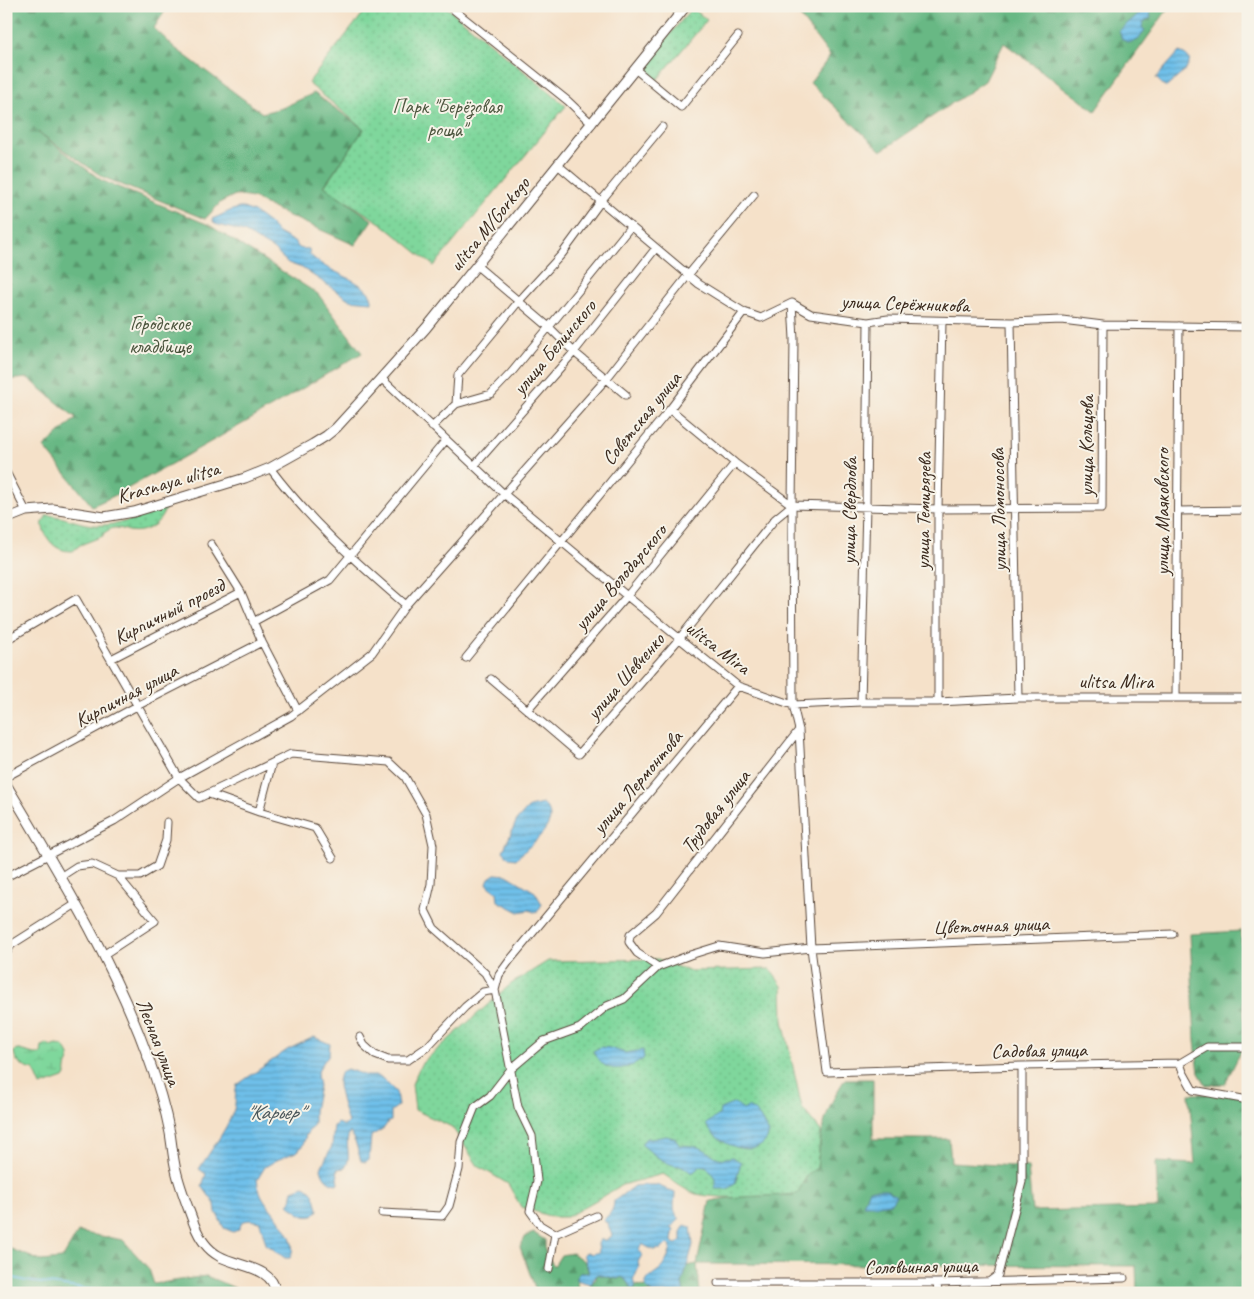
<svg xmlns="http://www.w3.org/2000/svg" width="1254" height="1299" viewBox="0 0 1254 1299" font-family="Caveat,sans-serif">
<defs>
<pattern id="green-dots" width="8" height="8" patternUnits="userSpaceOnUse" patternTransform="scale(1.25)"><rect width="8" height="8" fill="#7fd79c"/><path d="M2 2h.1M6 6h.1" fill="none" stroke="#6fb986" stroke-width="1.8" stroke-linecap="round"/></pattern>
<pattern id="forest-firs" width="22" height="20" patternUnits="userSpaceOnUse" patternTransform="scale(1.25)"><rect width="22" height="20" fill="#67b884"/><path d="M5 1l3.5 6h-7zM16 11l3.5 6h-7z" fill="#56966b"/></pattern>
<pattern id="wetland-marsh" width="20" height="14" patternUnits="userSpaceOnUse" patternTransform="scale(1.25)"><rect width="20" height="14" fill="#7fd79c"/><path d="M1 5h8M5 5V1M11 12h8M15 12V8" fill="none" stroke="#6fb986"/></pattern>
<pattern id="water-rules" width="6" height="5" patternUnits="userSpaceOnUse" patternTransform="scale(1.25)"><rect width="6" height="5" fill="#6fc0ea"/><path d="M0 2.5h6" fill="none" stroke="#5c9cbd"/></pattern>
</defs>
<rect width="100%" height="100%" fill="#f7f3e8"/>
<filter id="ink" filterUnits="userSpaceOnUse"><feTurbulence type="fractalNoise" baseFrequency=".02" numOctaves="2"/><feDisplacementMap in="SourceGraphic" scale="10" xChannelSelector="R" yChannelSelector="G"/><feConvolveMatrix kernelMatrix="1 2 1 2 8 2 1 2 1" color-interpolation-filters="sRGB"/></filter>
<filter id="wash" filterUnits="userSpaceOnUse"><feTurbulence type="fractalNoise" baseFrequency=".0096" numOctaves="4" result="noise"/><feDisplacementMap in="SourceGraphic" scale="20" xChannelSelector="R" yChannelSelector="G"/><feGaussianBlur stdDeviation="1.12" result="paint"/><feColorMatrix in="noise" values="0 0 0 0 0 0 0 0 0 0 0 0 0 0 0 0 0 1.4 0 .05"/><feComposite in="paint" operator="in"/></filter>
<g filter="url(#wash)">
<rect width="100%" height="100%" fill="#f5e1c9"/>
<path fill="url(#green-dots)" stroke="#5d805d" d="M369 6H445L566 106 434 266 382 224 324 187 364 129 308 83Z
M692 8 707 20 657 80 642 67Z
M163 507 165 509C160 525 145 534 129 531 125 530 121 528 117 528 112 527 107 531 103 534V536L80 545 73 551C55 552 45 539 42 523L47 515C62 516 77 523 92 525 116 527 142 517 163 507Z
M658 959 688 971 770 969 782 986 783 1021 802 1108 821 1131 817 1168 808 1174 797 1194C768 1197 725 1200 696 1194 685 1191 673 1180 663 1174L622 1185 567 1217H552L521 1207 508 1184 478 1166 452 1127 415 1110 412 1084 421 1064 511 984 548 961Z"/>
<path fill="url(#forest-firs)" stroke="#517151" d="M6 6H168L154 28 175 48 262 113 282 108 314 93 364 129 324 186 372 220 355 245 287 215 253 198 235 195 221 202 205 219 103 177 38 132 101 180 209 225 318 294 362 353 253 418 116 495 92 506 44 447 76 418 28 378 6 380Z
M799 6H1170L1095 111 1004 43 985 81 881 151 810 83 830 56 796 11Z
M1241 931 1245 1043 1225 1084 1206 1085 1199 1073 1195 1041 1190 934Z
M845 1079H873V1139H949L951 1162 1028 1167 1032 1211 1158 1208 1156 1162 1195 1164 1189 1094 1248 1093V1293H1137L1136 1266 697 1264 700 1293H684L682 1284 686 1266 697 1264 710 1201C739 1195 768 1197 797 1194L808 1174 817 1168C821 1131 824 1111 845 1079Z
M78 1232 123 1240 149 1269 154 1284 206 1276 247 1293H6V1247L41 1261 62 1259Z
M534 1233 545 1240V1252L554 1266 561 1255 572 1253 584 1261 589 1272 580 1273 576 1277 579 1293H537L520 1247 526 1236Z
M597 1274 617 1279 622 1277C628 1281 628 1286 634 1290L636 1285 645 1287 652 1293H617L611 1289 589 1287 596 1279Z"/>
<path fill="url(#wetland-marsh)" stroke="#5d805d" d="M47 1044 51 1047 57 1045 63 1046C76 1059 64 1062 66 1075L64 1078 41 1086 34 1070C24 1068 15 1063 14 1052L16 1049 34 1054H41L42 1046Z"/>
<path fill="url(#water-rules)" stroke="#557584" d="M1145 8 1150 12 1151 18C1146 20 1143 21 1142 27L1145 31 1138 40 1128 43 1122 39 1119 31Z
M1179 52C1205 60 1175 78 1167 87L1163 85 1156 78Z
M239 208H243L254 212 270 224 278 233 296 243C299 251 303 248 309 249L310 255C314 258 318 262 323 265 334 273 374 285 372 302L350 300 302 268 288 263 273 249 244 232 215 224 212 219C221 216 229 210 239 208Z
M543 804C546 807 550 811 550 817 550 831 525 850 516 859L509 858 503 851 517 820 529 807Z
M495 874 507 875 535 892 542 904 538 911 534 912 529 910 519 912 498 901 497 892 489 886 487 883 489 878Z
M314 1037 330 1044 329 1054 320 1067 317 1075 319 1086 314 1111V1124L306 1135 303 1145 298 1151 277 1160 265 1167 257 1180C258 1183 258 1188 260 1192 267 1211 302 1235 290 1258H285L266 1244 260 1222 251 1220 243 1221 238 1230 233 1232 224 1228 216 1212 215 1204 202 1186 206 1174 199 1169C209 1153 227 1129 233 1112 237 1103 234 1093 237 1085L287 1050Z
M601 1047 610 1048 625 1053 643 1050 644 1058C635 1067 613 1073 603 1064 598 1061 595 1055 593 1051Z
M347 1069 367 1076H377L383 1079 396 1092 398 1106 391 1111V1121L388 1122 384 1128 371 1136 369 1159 366 1162 361 1161 356 1144 350 1132C343 1143 353 1156 345 1168L337 1169 339 1184C329 1184 323 1178 321 1168L332 1146 334 1126 337 1123 345 1126 348 1122C346 1118 338 1089 338 1084 338 1079 339 1076 341 1072Z
M735 1103 743 1110 748 1107C759 1112 763 1123 769 1133 762 1163 715 1145 706 1124L719 1115 720 1109Z
M666 1136 675 1138 679 1145C687 1146 695 1145 703 1149 716 1155 714 1161 732 1157L741 1162 735 1184 727 1189H715V1178L706 1166H701L692 1173 682 1166C667 1167 652 1153 641 1144L646 1138 651 1139Z
M648 1185H657L675 1193C675 1203 671 1211 680 1219L670 1228 674 1229 672 1240 673 1243 677 1244 681 1240V1232L685 1225 691 1227 693 1245 682 1284 684 1293H652L645 1287C646 1275 657 1274 663 1266 667 1261 670 1253 671 1247L668 1243 662 1249 653 1250 642 1244 639 1250 642 1255 638 1262 639 1267 633 1281 636 1285 633 1290C628 1285 628 1281 622 1277L617 1279 597 1274 591 1284 576 1280V1277L580 1273 589 1272 583 1254 587 1252 592 1254 599 1252 598 1244 600 1240H606L612 1236 608 1224 603 1220C610 1215 614 1209 614 1201L634 1186Z
M304 1186C314 1190 316 1199 318 1210L313 1216C303 1219 295 1210 288 1204L291 1201 293 1190Z
M869 1189H886L896 1196 891 1203 879 1205H863Z"/>
<g fill="none" stroke-linecap="round" stroke-linejoin="round">
<path stroke="#6fc0ea" stroke-width="2" d="M6 1276 26 1281 116 1293"/>
</g>
</g>
<g filter="url(#ink)">
<g fill="none" stroke-linecap="round" stroke-linejoin="round">
<defs>
<path id="minor" d="M449 6 568 101 592 124
M635 69 681 107 738 36
M559 166 699 284 744 312 761 318 792 303 811 314 868 322 888 319 1011 322 1062 320 1103 325 1248 327
M477 266 549 327 574 352 626 395
M792 303 794 339 792 505 793 705 799 730 811 948 827 1072 1022 1066 1180 1063 1207 1047H1248
M1011 322 1018 698
M382 379 504 494 627 596 738 686 793 705 861 702H938L1018 698H1248
M456 404 458 375 519 301 562 254 601 201 662 127
M670 409 735 463 792 505 938 509 1102 508 1103 325
M432 427 456 404 491 394 511 373 549 327 631 226
M474 466 574 352 656 248
M270 468C309 520 357 563 406 605
M6 472 26 511
M1178 511 1248 510
M211 544 241 592 262 642 298 711
M253 622 330 580 446 440
M6 640 76 599 179 778 199 798 291 754 389 762 405 777 426 814 433 845 431 884 425 910 434 928 485 973 495 990 518 1107 532 1136 537 1181 530 1211 540 1225 555 1234
M466 658 670 409 744 312
M111 659 241 592
M491 679 579 754 679 639 775 519 792 505
M1176 697 1179 326
M861 702 866 506 868 322
M938 702V509L942 321
M528 709 627 596 735 463
M6 777 137 706 262 642
M209 794 259 812 272 763
M259 812 315 828 333 858
M118 876H140L157 866 166 840 167 822
M6 877 114 821 179 778 291 716 372 653 406 605 607 378 689 274 754 195
M60 877 77 866 92 864 118 876 155 921 103 955
M6 954 11 945 76 904
M658 967 637 953 629 942 630 935 656 913 799 730
M495 990 499 975 510 960 738 686
M360 1037 364 1045 375 1055 388 1060H408L427 1047 465 1007 483 992 495 990
M1180 1063 1183 1072 1193 1090 1248 1100
M382 1213 442 1216 449 1206 459 1169 461 1142 475 1107 490 1096 511 1069 544 1041 580 1028 607 1006 624 999 658 967 690 955 719 946 765 953 811 948 1173 934
M549 1269 555 1234 596 1216
M990 1281 998 1275 1022 1182V1066
M718 1283H937L1124 1278
M937 1283 938 1293"/>
<path id="tertiary" d="M6 784C59 873 114 962 149 1060 158 1084 165 1108 170 1133 172 1145 173 1158 176 1170 180 1188 188 1207 194 1224 199 1237 206 1249 219 1256 238 1267 273 1266 276 1293"/>
<path id="secondary" d="M6 519 26 511 53 509 104 517 134 512 245 478 270 468 313 444 326 436 336 428 357 405 426 328 686 6"/>
</defs>
<use href="#minor" stroke="#574538" stroke-width="9"/>
<use href="#tertiary" stroke="#574538" stroke-width="11"/>
<use href="#secondary" stroke="#574538" stroke-width="11"/>
<use href="#minor" stroke="#fff" stroke-width="7"/>
<use href="#tertiary" stroke="#fff" stroke-width="9"/>
<use href="#secondary" stroke="#fff" stroke-width="9"/>
</g>
</g>
<g text-anchor="middle" stroke-width="4" stroke-linejoin="round" paint-order="stroke">
<g font-size="20" fill="#4c553e" stroke="#f7f3e8">
<text x="447" y="113">Парк "Берёзовая<tspan x="447" dy="23">роща"</tspan></text>
<text x="160" y="330">Городское<tspan x="160" dy="23">кладбище</tspan></text>
</g>
<g font-size="20" fill="#3b2a1e" stroke="#f7f3e8">
<text transform="translate(489 224) rotate(-51)" y="7">ulitsa M/Gorkogo</text>
<text transform="translate(905 303) rotate(2)" y="7">улица Серёжникова</text>
<text transform="translate(554 347) rotate(-50)" y="7">улица Белинского</text>
<text transform="translate(641 418) rotate(-51)" y="7">Советская улица</text>
<text transform="translate(1086 446) rotate(-90)" y="7">улица Кольцова</text>
<text transform="translate(168 482) rotate(-16)" y="7">Krasnaya ulitsa</text>
<text transform="translate(998 510) rotate(-91)" y="7">улица Ломоносова</text>
<text transform="translate(849 511) rotate(-89)" y="7">улица Свердлова</text>
<text transform="translate(923 511) rotate(-89)" y="7">улица Темирязева</text>
<text transform="translate(1162 512) rotate(-90)" y="7">улица Маяковского</text>
<text transform="translate(620 577) rotate(-50)" y="7">улица Володарского</text>
<text transform="translate(169 611) rotate(-27)" y="7">Кирпичный проезд</text>
<text transform="translate(718 647) rotate(37)" y="7">ulitsa Mira</text>
<text transform="translate(625 676) rotate(-49)" y="7">улица Шевченко</text>
<text x="1116" y="688">ulitsa Mira</text>
<text transform="translate(126 695) rotate(-28)" y="7">Кирпичная улица</text>
<text transform="translate(637 782) rotate(-50)" y="7">улица Лермонтова</text>
<text transform="translate(715 811) rotate(-52)" y="7">Трудовая улица</text>
<text transform="translate(991 925) rotate(-2)" y="7">Цветочная улица</text>
<text transform="translate(159 1042) rotate(69)" y="7">Лесная улица</text>
<text transform="translate(1039 1050) rotate(-1)" y="7">Садовая улица</text>
<text transform="translate(921 1266) rotate(-1)" y="7">Соловьиная улица</text>
</g>
<g font-size="21" font-style="italic" fill="#4b575b" stroke="#f7f3e8">
<text x="274" y="1119">"Карьер"</text>
</g>
</g>
<rect width="1254" height="1299" fill="none" stroke="#f7f3e8" stroke-width="25"/>
</svg>
